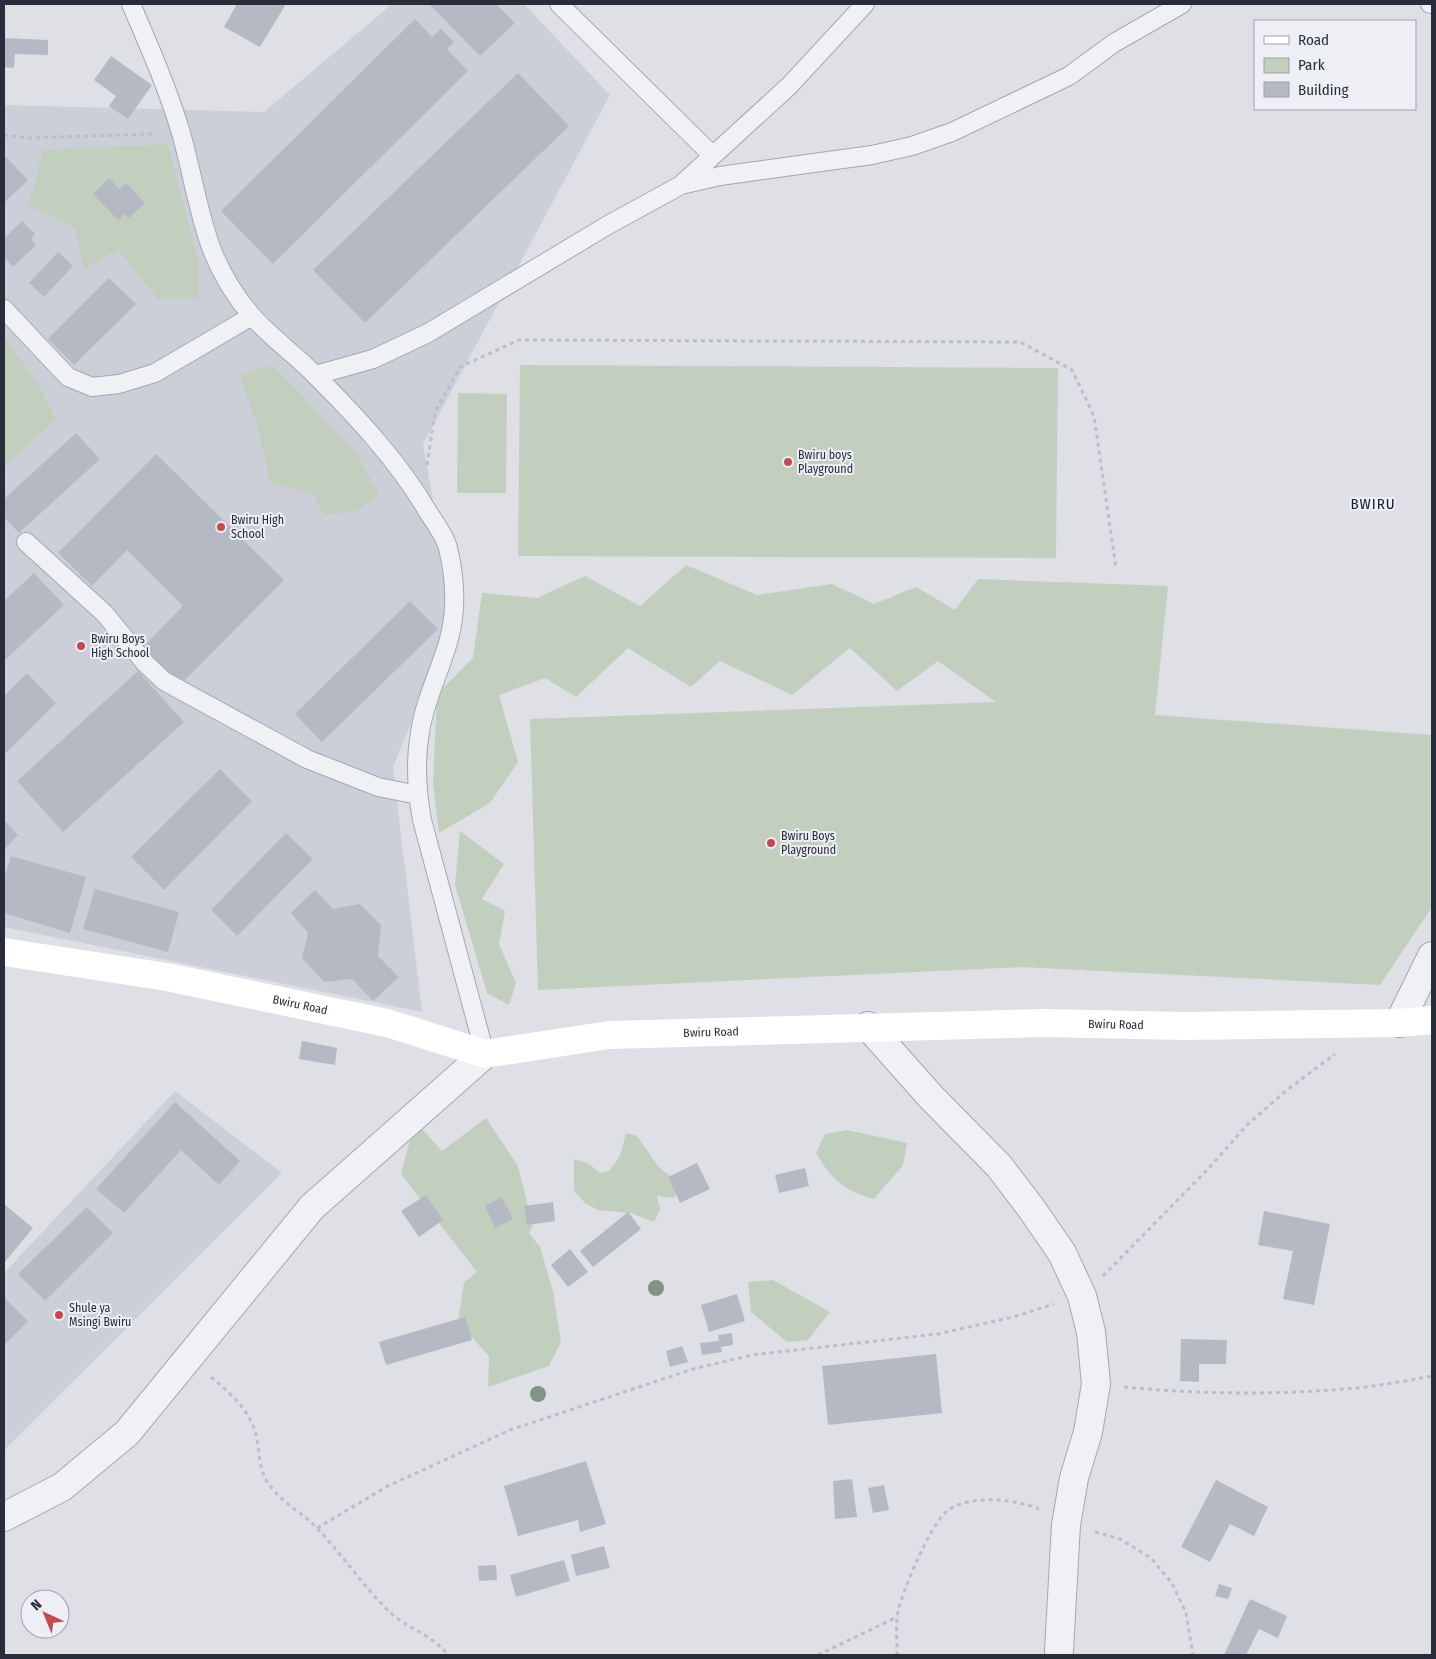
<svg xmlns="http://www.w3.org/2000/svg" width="1436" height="1659" viewBox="0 0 1436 1659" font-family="'Fira Sans Condensed',sans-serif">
<rect width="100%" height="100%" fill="#dee0e6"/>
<path fill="#cccfd8" d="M392 4H524L610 95 423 444 452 610 449 631 393 767 422 1012 4 927V105L264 112Z
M175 1091 282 1173 4 1450V1273Z"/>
<path fill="#c2cfbf" d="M168 144 199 265V299H157L118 249 84 269 75 228 28 205 44 150Z
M4 337 39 385 56 419 4 467Z
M271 364 355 451 379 494 357 511 324 515 314 494 270 483 258 428 240 376Z
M520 365 1058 368 1056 558 518 556Z
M458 393 507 394 506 493H457Z
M686 565 757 595 832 584 874 604 916 587 955 610 978 579 1168 586 1155 715 1432 735V907L1380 985 1021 967 538 990 530 719 996 702 938 661 897 691 850 648 792 695 720 661 691 687 628 648 576 697 545 678 499 695 518 762 490 803 439 833 433 785 437 694 473 658 482 593 537 598 585 576 640 606Z
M460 831 504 864 482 899 505 911 499 944 516 983 509 1005 487 993 455 885Z
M486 1118 518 1166 533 1226 529 1233 540 1247 553 1291 561 1342 549 1366 488 1387 489 1356 458 1322 464 1282 477 1272 401 1174 415 1121 442 1151Z
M847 1130 907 1143 903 1165 874 1199C844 1191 831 1179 816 1153L825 1134Z
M626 1133 637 1136 658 1166 683 1187 673 1198 657 1196 660 1209 654 1222 631 1213 597 1210 585 1203 574 1191V1159L589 1164 600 1173 609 1171 620 1156Z
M773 1280 830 1312 808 1340 787 1342 751 1312 748 1282Z"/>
<path fill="#b5b9c3" d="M237 4H286L260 47 224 27Z
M429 4H496L515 23 480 56Z
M415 19 432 37 441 29 454 42 447 49 468 71 273 264 221 211Z
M4 38 48 40V55L15 54 14 68 4 67Z
M111 56 152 85 128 119 109 106 116 96 94 80Z
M518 73 569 126 365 323 313 270Z
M5 156 28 180 4 203V157Z
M109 178 119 189 126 183 145 203 129 218 125 214 118 220 93 194Z
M22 221 35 234 31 239 36 245 13 267 4 257V239Z
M58 252 73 266 44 297 29 283Z
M109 278 136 304 74 365 48 339Z
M76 433 100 459 19 533 4 517V499Z
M156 454 284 580 181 684 143 647 183 606 127 550 92 586 58 553Z
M34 573 64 605 4 661V601Z
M410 601 438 629 322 742 295 714Z
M138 671 184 722 63 832 17 781Z
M27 673 56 703 4 755V696Z
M220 769 252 801 164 890 131 857Z
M4 820 18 835 4 850Z
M286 833 313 859 237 936 211 910Z
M11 856 86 877 70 933 4 913V879Z
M95 889 179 912 168 952 83 929Z
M315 890 333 909 360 904 381 925 378 956 399 977 373 1001 352 979 324 982 302 958 308 933 291 913Z
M302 1041 337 1048 335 1065 299 1059Z
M175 1102 240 1161 219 1185 181 1150 124 1213 96 1189Z
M697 1163 710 1189 680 1203 668 1177Z
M805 1168 809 1186 779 1193 775 1175Z
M426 1195 443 1220 419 1237 401 1211Z
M502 1197 513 1219 495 1228 485 1206Z
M553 1202 555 1221 527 1225 524 1206Z
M4 1204 33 1228 4 1263Z
M87 1207 113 1233 45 1301 18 1274Z
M1264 1211 1330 1224 1314 1305 1283 1299 1293 1251 1258 1245Z
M628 1212 641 1229 593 1267 580 1251Z
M570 1249 588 1272 568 1287 551 1265Z
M737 1294 745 1321 709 1332 701 1305Z
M4 1297 28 1321 4 1345Z
M465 1317 472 1340 386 1365 379 1342Z
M732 1333 733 1345 721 1347 722 1352 702 1355 700 1343 719 1341 718 1335Z
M1181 1339 1227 1340 1226 1364H1199V1382L1180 1381Z
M682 1346 688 1362 670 1367 666 1351Z
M936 1354 942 1413 828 1425 822 1366Z
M586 1461 606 1524 580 1532 578 1520 518 1536 504 1486Z
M852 1479 857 1517 835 1519 833 1481Z
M1216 1480 1268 1507 1254 1536 1230 1524 1210 1562 1181 1547Z
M884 1485 889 1510 873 1513 868 1488Z
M604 1546 610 1568 576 1576 571 1555Z
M564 1560 570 1581 516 1597 510 1575Z
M496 1565 497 1580 479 1581 478 1566Z
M1219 1584 1232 1588 1228 1599 1215 1596Z
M1250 1599 1287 1616 1278 1638 1259 1629 1246 1655H1224Z"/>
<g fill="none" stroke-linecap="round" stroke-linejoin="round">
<defs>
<path id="lane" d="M131 4C149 46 168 89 181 133 201 204 201 257 252 316 271 338 296 355 316 376 357 417 399 462 428 512 435 523 445 536 448 548 455 577 457 606 450 635 442 668 425 698 420 732 415 760 417 792 422 820L485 1054
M559 4 712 155
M1430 4H1432
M683 183 789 86 865 4
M4 309 68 377 92 387 119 384 155 373 252 316
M316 375 373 359 428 333 608 225 681 185 720 176 872 155 912 146 952 132 1069 76 1114 43 1182 4
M26 542 105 614 145 663 164 681 307 759 378 787 418 795"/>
<path id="street" d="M1399 1023 1432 956
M868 1026 931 1097 999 1166 1031 1208 1062 1253 1082 1296 1091 1332 1096 1384 1088 1432 1074 1478 1066 1525 1059 1651
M4 1517 62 1487 127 1433 312 1207 485 1054"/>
</defs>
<use href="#lane" stroke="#a4a7b0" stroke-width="20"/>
<use href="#street" stroke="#a4a7b0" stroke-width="30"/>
<path stroke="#bcbec5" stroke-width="3" stroke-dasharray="4 4" stroke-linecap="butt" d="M4 135 27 138 155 134
M427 465 435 412 460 367 519 340 1020 342 1072 370 1094 416 1116 568
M1103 1276 1210 1167 1247 1125 1287 1090 1335 1054
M211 1377C231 1394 252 1412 257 1439 260 1454 259 1470 268 1483 281 1503 302 1512 318 1529 344 1557 365 1589 393 1615 411 1630 434 1636 448 1655
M1124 1387C1198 1394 1272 1395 1345 1389 1374 1387 1404 1381 1432 1376
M317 1528 388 1486 510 1430 693 1369 752 1355 938 1334 1013 1317 1054 1304
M1095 1532 1120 1539 1151 1558 1172 1583 1186 1613 1193 1655
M818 1655 897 1617
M897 1655C897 1643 896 1629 897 1617 900 1595 930 1525 947 1511 969 1494 1016 1499 1039 1509"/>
<use href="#lane" stroke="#f0f1f5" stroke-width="18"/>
<use href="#street" stroke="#f0f1f5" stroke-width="28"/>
<path stroke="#fff" stroke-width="28" id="s1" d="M4 952 167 977 387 1023 485 1054 609 1035 1043 1023 1185 1026 1399 1023 1432 1020"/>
</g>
<g fill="#839486">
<circle cx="656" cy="1288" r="8"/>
<circle cx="538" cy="1394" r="8"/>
</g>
<g fill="#c34b4f" stroke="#edeff4" stroke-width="2">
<circle cx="788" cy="462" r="5"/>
<circle cx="221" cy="527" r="5"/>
<circle cx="81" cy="646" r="5"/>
<circle cx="771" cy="843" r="5"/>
<circle cx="59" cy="1315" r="5"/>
</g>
<g text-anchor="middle" stroke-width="4" stroke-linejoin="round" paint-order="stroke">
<g font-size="12" fill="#282d3c" stroke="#edeff4" text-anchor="start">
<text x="798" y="459">Bwiru boys<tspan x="798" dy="14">Playground</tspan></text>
<text x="231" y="524">Bwiru High<tspan x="231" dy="14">School</tspan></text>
<text x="91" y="643">Bwiru Boys<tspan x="91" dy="14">High School</tspan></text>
<text x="781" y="840">Bwiru Boys<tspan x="781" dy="14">Playground</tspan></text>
<text x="69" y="1312">Shule ya<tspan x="69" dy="14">Msingi Bwiru</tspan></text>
</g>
<g font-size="12" fill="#282d3c" stroke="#edeff4">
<text dy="4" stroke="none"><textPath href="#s1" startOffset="301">Bwiru Road</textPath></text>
<text dy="4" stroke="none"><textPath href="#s1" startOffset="1125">Bwiru Road</textPath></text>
<text dy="4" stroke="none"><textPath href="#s1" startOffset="720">Bwiru Road</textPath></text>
</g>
<g font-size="15" letter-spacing="1" fill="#1a1f2c" stroke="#edeff4">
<text x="1373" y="509">BWIRU</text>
</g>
</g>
<rect width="1436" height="1659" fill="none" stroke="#282d3c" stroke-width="10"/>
<rect x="1254" y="20" width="162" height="90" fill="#edeff4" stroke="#9ea1aa"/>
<rect x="1264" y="36" width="25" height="8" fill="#ffffff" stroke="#9ea1aa"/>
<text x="1298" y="45" font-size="15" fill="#282d3c">Road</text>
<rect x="1264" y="58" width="25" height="15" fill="#c2cfbf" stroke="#9ea1aa"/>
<text x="1298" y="70" font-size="15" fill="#282d3c">Park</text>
<rect x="1264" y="82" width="25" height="15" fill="#b5b9c3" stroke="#9ea1aa"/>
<text x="1298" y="95" font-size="15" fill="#282d3c">Building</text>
<g transform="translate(45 1614) rotate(316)"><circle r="24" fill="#edeff4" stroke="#9ea1aa"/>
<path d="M0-4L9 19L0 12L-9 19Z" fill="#c34b4f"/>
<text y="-8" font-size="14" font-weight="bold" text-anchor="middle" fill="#282d3c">N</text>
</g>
</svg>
